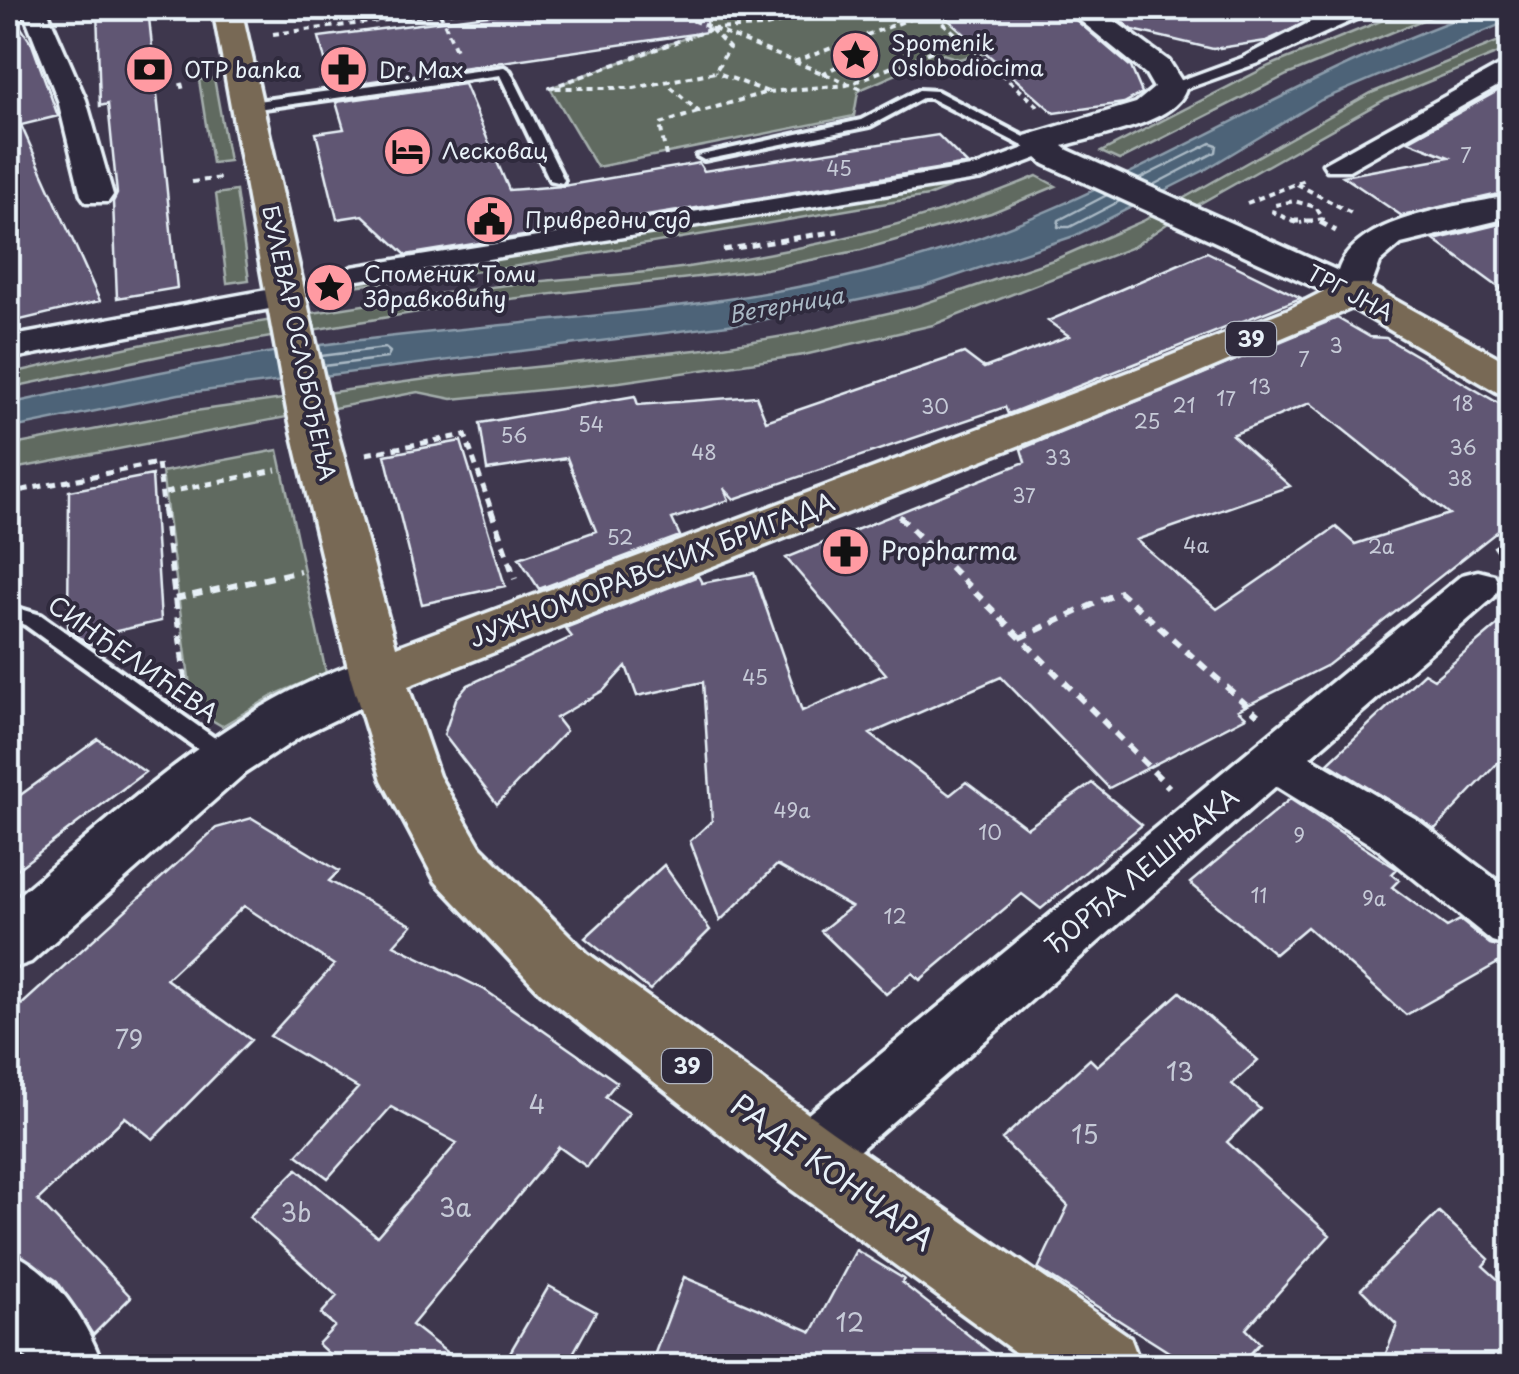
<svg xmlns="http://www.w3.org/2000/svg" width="1519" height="1374" viewBox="0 0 1519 1374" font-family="'Playpen Sans',sans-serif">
<rect width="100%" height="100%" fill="#3e374d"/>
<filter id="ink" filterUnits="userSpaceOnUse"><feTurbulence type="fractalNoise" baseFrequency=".01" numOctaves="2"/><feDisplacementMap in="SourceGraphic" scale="20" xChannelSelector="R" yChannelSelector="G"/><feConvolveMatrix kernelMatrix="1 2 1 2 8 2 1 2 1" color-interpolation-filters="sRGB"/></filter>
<g filter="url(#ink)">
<path fill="#616b60" stroke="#a4aeac" stroke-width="2.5" d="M662 8H936L988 53 959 59 943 54 864 88 858 92 854 116 597 167 550 88 710 29Z
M1413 8H1452L1287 75 1119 160 1101 152 1269 66Z
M1511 36V48L1386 99 1183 213 1133 247 933 325 804 355 620 382 452 399 418 392 8 470V446L188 412 441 377 705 349 802 333 914 307 1056 259 1143 221 1371 93Z
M214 78 229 161 212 163 199 80Z
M983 174 928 196 506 268 345 287 343 278Z
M1037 176 1056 186 991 213 861 250 766 269 459 305 165 355 8 388V374C171 335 339 306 506 285 569 277 632 276 694 266 812 249 927 222 1037 176Z
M236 191 249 280 227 283 216 194Z
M278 450 326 673 276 694 222 726 193 709 162 472Z"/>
<path fill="#4d6478" stroke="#8b9cab" stroke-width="2.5" d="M1488 8H1511V20L1321 100 1203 171 1074 236 923 287 752 322 179 394 8 429V404C119 380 230 356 344 342 528 319 718 313 898 264 1107 208 1284 76 1488 8Z"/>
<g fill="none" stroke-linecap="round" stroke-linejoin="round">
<path stroke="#aab9c5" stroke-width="2.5" d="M1139 179 1211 143 1217 145 1216 152 1153 185
M1107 195 1059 220 1058 227H1070L1120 201
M321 356 385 348 390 352 387 358 324 366"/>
</g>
<path fill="#605673" stroke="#e8f1f8" stroke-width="2.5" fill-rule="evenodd" d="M8 8 32 44 58 116 21 125 100 301 8 323Z
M97 8H148L177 288 117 298 113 202 117 194 108 104 100 106Z
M543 8H705L707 32 332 87 319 37Z
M935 8H1062L1131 67 1142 93 1124 103 1054 113Z
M1103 8H1335V10L1266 41 1213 49 1133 30Z
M1512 83V191L1402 216 1343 176 1449 157 1408 141Z
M464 84 509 190 563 186 699 163 704 171 938 135 967 164 406 255 363 215 337 219 316 133 344 129 336 102Z
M1512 221V297L1434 240Z
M1207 252 1301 298 1008 414 1005 407 734 499 724 488 729 500 672 519 680 536 539 589 519 558 596 531 567 458 487 470 480 423 635 396 638 405 756 396 766 421 964 353 984 368 1069 336 1048 321Z
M1337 318 1370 337 1386 338 1512 411V520L1328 665 1238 710 1246 717 1109 788 1001 677 870 734 950 795 966 782 1027 828 1092 783 1142 825 1041 909 1022 894 920 980 912 973 886 994 821 931 851 907 777 865 720 921 690 841 712 821 703 682 637 696 626 666 604 690 556 718 566 731 497 804 444 735 456 699 468 685 572 637 565 628 698 576 702 583 754 573 802 711 886 674 786 558 1025 462 1021 449ZM1310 403 1449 514 1355 544 1336 527 1217 609 1136 540 1290 486 1232 435Z
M461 441 505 586 422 604 385 455Z
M152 475 161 621 104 634 90 645 68 629 69 491Z
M1512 613V748L1435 829 1328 763 1424 673 1434 679Z
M98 739 145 772 8 876V804Z
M1290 799 1397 869 1392 874 1399 880 1392 887 1447 927 1460 920 1490 944 1512 950V955L1406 1015 1307 927 1275 954 1190 883Z
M252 818 339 871 329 881 412 925 394 945 485 990 617 1082 605 1097 629 1113 587 1167 559 1147 412 1325 464 1366H342L318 1344 335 1326 321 1314 337 1296 249 1217 297 1169 377 1236 457 1143 391 1107 328 1178 297 1155 358 1088 270 1036 334 965 244 906 166 979 251 1040 153 1139 125 1117 38 1200 131 1297 93 1335 57 1281 8 1247V1017L216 828Z
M664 865 710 930 650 990 585 938Z
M1180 992 1258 1060 1232 1084 1260 1109 1227 1142 1330 1235 1246 1329 1260 1343 1239 1366H1191L1038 1269 1068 1206 1002 1139 1090 1059 1097 1066Z
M1439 1212 1489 1259 1483 1266 1512 1292V1366H1381L1397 1325 1361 1289Z
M856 1250 904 1279 902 1283 1008 1366H650L684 1277 812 1332Z
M549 1286 596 1312 566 1366H502Z"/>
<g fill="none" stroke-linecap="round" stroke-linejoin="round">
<defs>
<path id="service" d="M504 67 510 71 564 180 562 183 550 180 500 75 250 110 243 106 250 102Z
M919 90 937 91 1047 149 1035 152 930 98H922L870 126 704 160 697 156 861 120Z
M8 605 41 615 233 751 237 757 233 763H217L25 625 8 619Z"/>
<path id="pedestrian" d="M1354 8H1380L1258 63 1177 92 1160 88 1242 58 1312 21Z
M1040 142 1048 144V154L982 179 352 281 340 274 352 267 977 166Z"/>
<path id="minor" d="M22 8H46L86 100 113 195 108 202H86L81 195 58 100Z
M1512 59V78L1349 170H1327L1323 164Z
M289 286 301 289 306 296 301 303 8 359V337Z
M1478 571 1494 575 1500 586 1494 597 1310 757 1416 819 1512 892V947L1492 941 1378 849 1276 786 828 1178 806 1187 784 1178 774 1156 784 1134 1462 575Z
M8 1251C55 1271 86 1320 103 1366H33L8 1336Z"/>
<path id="tertiary" d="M1065 8H1097L1169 61 1186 88C1178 123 1095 136 1063 146L1068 150 1338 271C1356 215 1460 207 1512 195V217L1401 244 1380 262 1366 300 1352 304 1044 164 1020 143 1025 136 1136 103 1154 88 1146 74Z
M377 656 396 662 404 676 396 690 303 735 245 773 31 962 8 970V904C122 810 232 700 377 656Z"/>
<path id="primary" d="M213 8H241L331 410 396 647 1132 371 1289 309 1338 284H1366L1512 365V396L1497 392 1352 308 1162 389 408 686 439 776 480 846 587 953 832 1131 1130 1337 1141 1366H1034L780 1181 541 993 436 882 382 780 350 676 287 410Z"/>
</defs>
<use href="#service" stroke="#e8f1f8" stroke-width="8"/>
<use href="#pedestrian" stroke="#e8f1f8" stroke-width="7"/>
<use href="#minor" stroke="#e8f1f8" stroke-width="7"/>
<use href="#tertiary" stroke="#e8f1f8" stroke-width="7"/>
<use href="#primary" stroke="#e8f1f8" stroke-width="7"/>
<path stroke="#e8f1f8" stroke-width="4" stroke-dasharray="6 5" stroke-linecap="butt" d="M662 8 864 90
M926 8 1038 106
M440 13 457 52
M711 29 729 48 715 72 634 88H550Z
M711 29 762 27 836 8
M273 34 485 8
M855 50 873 56 860 62 842 56Z
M794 62 937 9
M822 74 852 59
M181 83 183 91
M671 87 699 112 768 92 715 72
M768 92 847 85 968 37
M666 156 660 124 698 112
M192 182 221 178
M1297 184 1355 215
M1247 203 1305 180
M1296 223 1273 212 1275 205 1294 201 1316 207 1323 219 1300 223"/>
<path stroke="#e8f1f8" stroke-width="5" stroke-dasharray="8 6" stroke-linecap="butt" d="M1291 221H1313
M1320 222 1336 231
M723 250 838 231
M366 454 465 435 492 512
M8 493 158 463 164 512
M165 493 276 470"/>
<path stroke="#e8f1f8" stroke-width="6" stroke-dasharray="10 8" stroke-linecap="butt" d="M164 510 186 687
M491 510 515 579
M899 516 1169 787
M1494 549 1512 538
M175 599 300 571
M1020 638 1120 592 1258 715"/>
<use href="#service" fill="#2f2a3d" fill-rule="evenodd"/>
<use href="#pedestrian" fill="#2f2a3d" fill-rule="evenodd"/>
<use href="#minor" fill="#2f2a3d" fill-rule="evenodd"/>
<use href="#tertiary" fill="#2f2a3d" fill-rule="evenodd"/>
<use href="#primary" fill="#786954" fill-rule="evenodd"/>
</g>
</g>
<defs>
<symbol id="sight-disc" viewBox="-11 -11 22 22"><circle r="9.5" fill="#ff9aa2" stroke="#2f2a3d"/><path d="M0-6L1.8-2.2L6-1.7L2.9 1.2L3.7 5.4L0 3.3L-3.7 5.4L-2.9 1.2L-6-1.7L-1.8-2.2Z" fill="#111"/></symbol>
<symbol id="bank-disc" viewBox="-11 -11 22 22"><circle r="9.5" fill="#ff9aa2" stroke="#2f2a3d"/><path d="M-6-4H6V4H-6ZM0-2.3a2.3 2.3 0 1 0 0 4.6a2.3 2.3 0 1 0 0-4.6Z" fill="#111"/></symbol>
<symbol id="pharmacy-disc" viewBox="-11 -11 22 22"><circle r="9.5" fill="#ff9aa2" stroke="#2f2a3d"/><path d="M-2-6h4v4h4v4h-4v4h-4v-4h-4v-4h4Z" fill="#111"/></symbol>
<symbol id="hotel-disc" viewBox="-11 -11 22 22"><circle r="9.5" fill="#ff9aa2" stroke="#2f2a3d"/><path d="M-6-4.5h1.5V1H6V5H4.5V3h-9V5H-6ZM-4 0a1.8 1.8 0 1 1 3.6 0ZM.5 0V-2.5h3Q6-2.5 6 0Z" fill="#111"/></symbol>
<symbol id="civic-disc" viewBox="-11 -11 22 22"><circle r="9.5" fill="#ff9aa2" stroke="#2f2a3d"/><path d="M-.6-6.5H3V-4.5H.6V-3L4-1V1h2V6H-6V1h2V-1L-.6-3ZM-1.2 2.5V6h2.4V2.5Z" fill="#111"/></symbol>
</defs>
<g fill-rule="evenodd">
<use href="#sight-disc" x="828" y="28" width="55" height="55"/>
<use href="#bank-disc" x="122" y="42" width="55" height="55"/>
<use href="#pharmacy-disc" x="316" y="42" width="55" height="55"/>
<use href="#hotel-disc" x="380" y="124" width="55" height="55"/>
<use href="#civic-disc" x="462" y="192" width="55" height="55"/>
<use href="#sight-disc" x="302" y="260" width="55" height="55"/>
<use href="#pharmacy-disc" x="818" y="524" width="55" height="55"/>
</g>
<g text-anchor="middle" stroke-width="8" stroke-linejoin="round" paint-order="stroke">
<g font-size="20" fill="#c6cad7">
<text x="1466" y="163">7</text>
<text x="839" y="176">45</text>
<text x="1336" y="353">3</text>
<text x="1304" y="367">7</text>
<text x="1260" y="394">13</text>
<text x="1226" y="406">17</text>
<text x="1463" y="411">18</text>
<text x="1184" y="413">21</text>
<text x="935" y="414">30</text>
<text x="1147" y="429">25</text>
<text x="591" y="432">54</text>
<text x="514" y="443">56</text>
<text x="1463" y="455">36</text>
<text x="704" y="460">48</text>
<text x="1058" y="465">33</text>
<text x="1460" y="486">38</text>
<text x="1024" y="503">37</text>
<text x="620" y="545">52</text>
<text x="1196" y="553">4a</text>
<text x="1381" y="554">2a</text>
<text x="755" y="685">45</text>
<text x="792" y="818">49a</text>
<text x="990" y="840">10</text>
<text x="1299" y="843">9</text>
<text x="1259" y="903">11</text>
<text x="1374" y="906">9a</text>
<text x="895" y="924">12</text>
</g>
<g font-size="22" fill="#e8f1f8" stroke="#2f2a3d" text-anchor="start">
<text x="891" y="51">Spomenik<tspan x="891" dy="25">Oslobodiocima</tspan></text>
<text x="184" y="78">OTP banka</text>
<text x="379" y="78">Dr. Max</text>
<text x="442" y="159">Лесковац</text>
<text x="525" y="228">Привредни суд</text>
<text x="364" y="282">Споменик Томи<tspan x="364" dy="25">Здравковићу</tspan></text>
</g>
<g font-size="22" fill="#e8f1f8" stroke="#2f2a3d">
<text transform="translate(1350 293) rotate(28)" y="8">ТРГ ЈНА</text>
<text transform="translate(299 343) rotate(78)" y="8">БУЛЕВАР ОСЛОБОЂЕЊА</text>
</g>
<g font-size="22" font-style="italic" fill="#aab9c5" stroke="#2f2a3d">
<text transform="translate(786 305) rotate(-10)" y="8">Ветерница</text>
</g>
<g fill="#2f2a3d" stroke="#b0b5c0" stroke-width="2.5">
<rect x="1226" y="322" width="50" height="34" rx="8"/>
<rect x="662" y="1049" width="50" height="34" rx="8"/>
</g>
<g font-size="22" font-weight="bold" fill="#e8f1f8">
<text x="1251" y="347">39</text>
<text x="687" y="1074">39</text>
</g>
<g font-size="25" fill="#e8f1f8" stroke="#2f2a3d" text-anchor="start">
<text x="881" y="560">Propharma</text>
</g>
<g font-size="25" fill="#e8f1f8" stroke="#2f2a3d">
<text transform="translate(652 570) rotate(-21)" y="9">ЈУЖНОМОРАВСКИХ БРИГАДА</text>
<text transform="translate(133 659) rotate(35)" y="9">СИНЂЕЛИЋЕВА</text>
<text transform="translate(1142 871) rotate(-40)" y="9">ЂОРЂА ЛЕШЊАКА</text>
</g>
<g font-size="25" fill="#c6cad7">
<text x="129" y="1049">79</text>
<text x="1180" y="1081">13</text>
<text x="537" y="1114">4</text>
<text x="1085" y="1144">15</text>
<text x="455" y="1217">3a</text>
<text x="296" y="1222">3b</text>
<text x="850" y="1332">12</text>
</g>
<g font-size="30" fill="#e8f1f8" stroke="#2f2a3d">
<text transform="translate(832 1173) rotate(36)" y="10">РАДЕ КОНЧАРА</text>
</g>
</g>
<rect width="1519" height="1374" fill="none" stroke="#2f2a3d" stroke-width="40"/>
<rect x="20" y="20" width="1479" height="1334" fill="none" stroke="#e8f1f8" stroke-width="4" filter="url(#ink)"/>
</svg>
